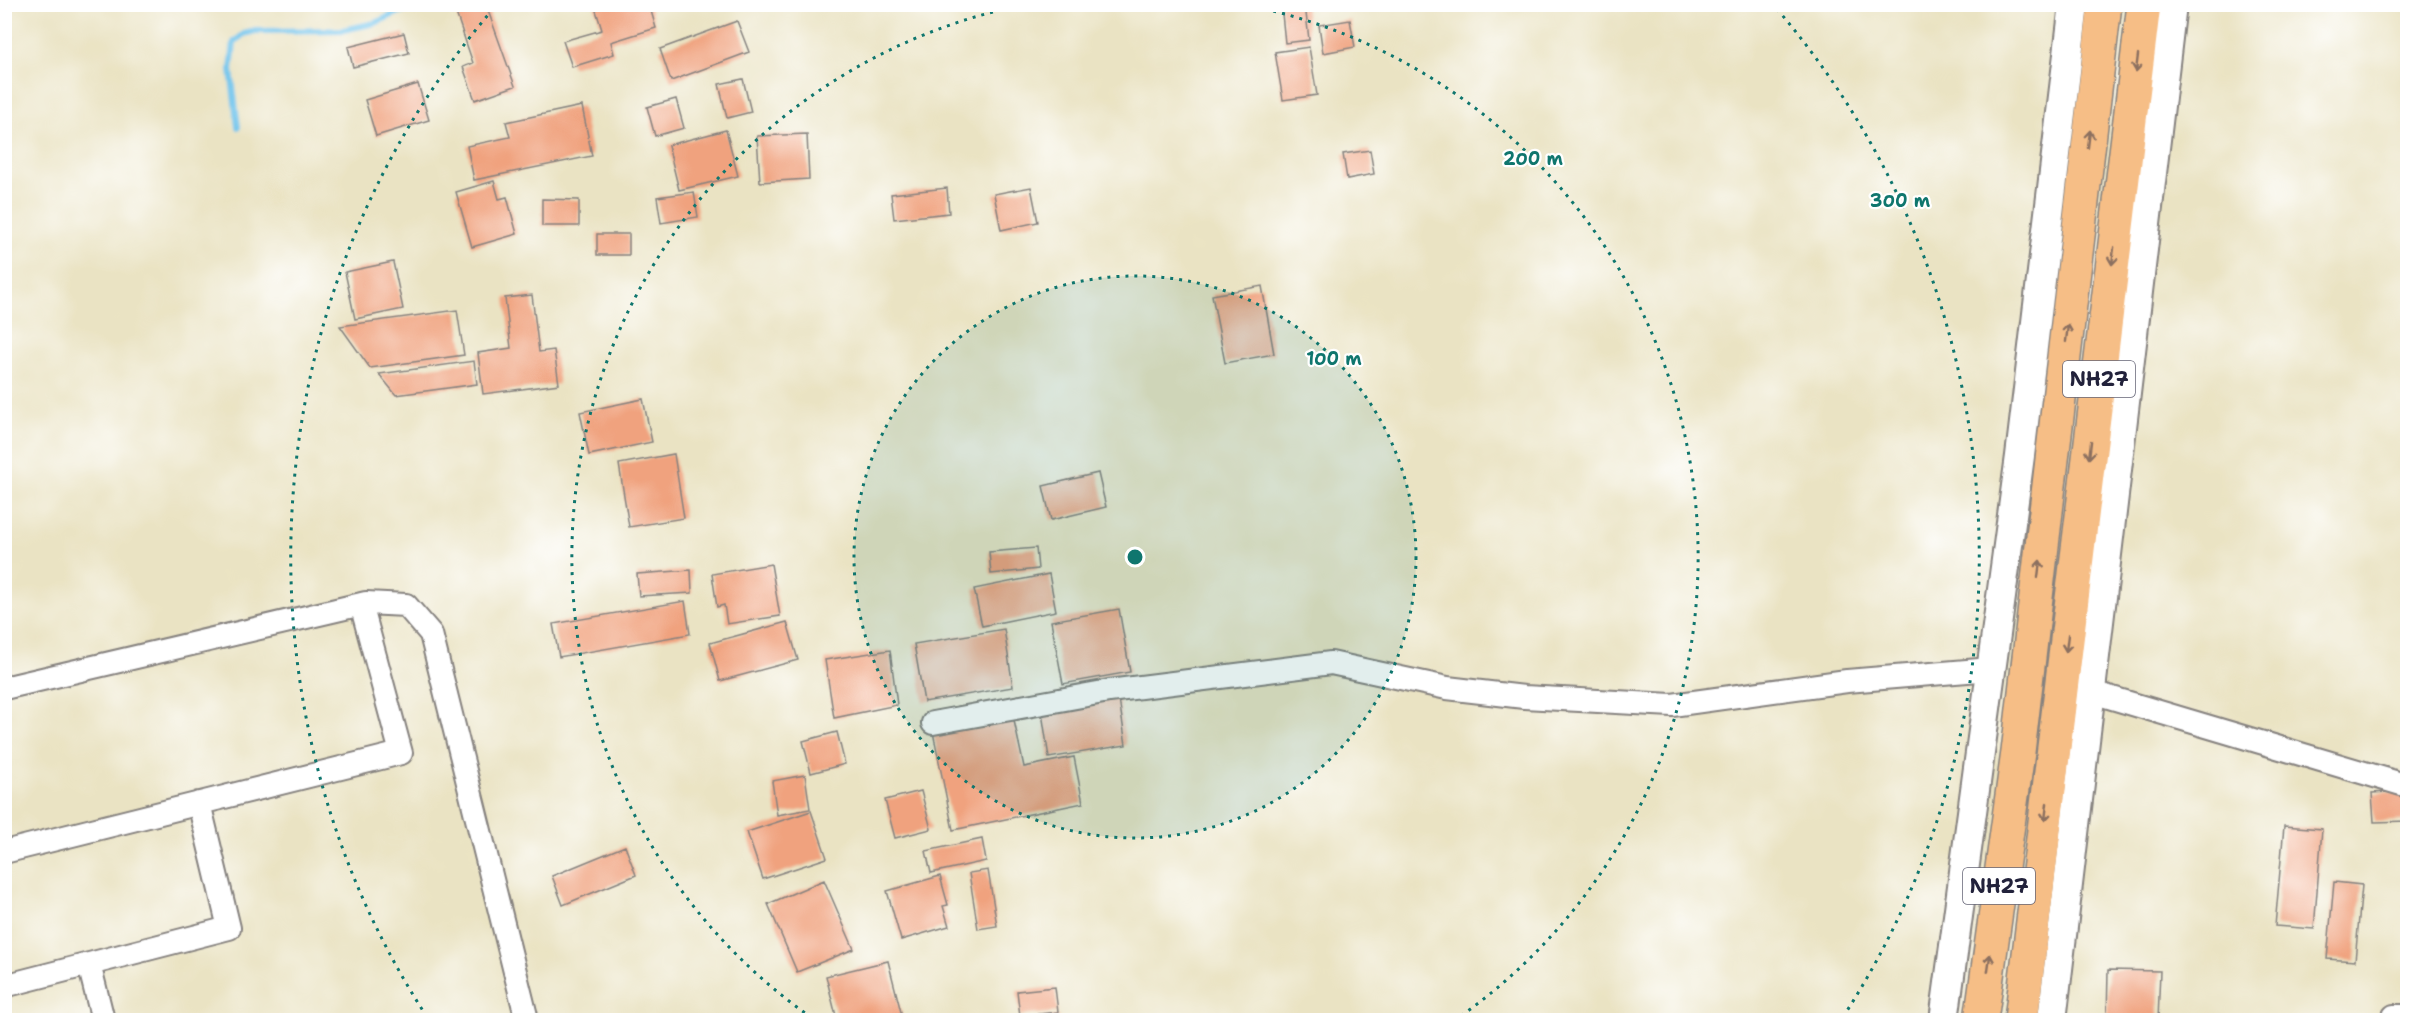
<svg xmlns="http://www.w3.org/2000/svg" width="2412" height="1025" viewBox="0 0 2412 1025" font-family="'Shantell Sans',sans-serif">
<rect width="100%" height="100%" fill="#fff"/>
<filter id="ink" filterUnits="userSpaceOnUse"><feTurbulence type="fractalNoise" baseFrequency=".0167" numOctaves="2"/><feDisplacementMap in="SourceGraphic" scale="12" xChannelSelector="R" yChannelSelector="G"/><feConvolveMatrix kernelMatrix="1 2 1 2 8 2 1 2 1" color-interpolation-filters="sRGB"/></filter>
<filter id="wash" filterUnits="userSpaceOnUse"><feTurbulence type="fractalNoise" baseFrequency=".008" numOctaves="4" result="noise"/><feDisplacementMap in="SourceGraphic" scale="24" xChannelSelector="R" yChannelSelector="G"/><feGaussianBlur stdDeviation="1.35" result="paint"/><feColorMatrix in="noise" values="0 0 0 0 0 0 0 0 0 0 0 0 0 0 0 0 0 1.4 0 .05"/><feComposite in="paint" operator="in"/></filter>
<g filter="url(#wash)">
<rect width="100%" height="100%" fill="#eae3c3"/>
<g fill="none" stroke-linecap="round" stroke-linejoin="round">
<path stroke="#6ec3eb" stroke-width="6" d="M238 127 231 70 234 42 244 34 255 31 343 30 375 23 417 4"/>
</g>
<g id="blocks">
<path fill="#f0a27e" d="M594 4H649L656 28 611 42 614 54 572 67 563 41 602 30Z
M1281 4H1305L1309 40 1285 43Z
M467 5H486L515 86 475 100 463 67 473 63 456 13Z
M1350 20 1355 47 1323 53 1319 25Z
M737 21 749 52 671 81 660 49Z
M404 33 409 53 353 67 348 47Z
M1309 47 1317 95 1283 100 1275 52Z
M743 79 751 112 727 118 719 84Z
M418 84 429 120 376 136 365 100Z
M676 99 684 128 655 136 647 107Z
M582 106 592 156 474 180 467 146 510 137 506 122Z
M726 130 738 176 679 190 668 145Z
M807 134 809 179 760 182 757 136Z
M1370 150 1374 174 1347 179 1343 154Z
M494 181 499 199 507 197 517 234 472 247 456 192Z
M1031 187 1038 222 1001 230 994 194Z
M947 188 949 213 894 219 891 194Z
M694 192 698 217 661 223 657 197Z
M542 199 579 200V226H542Z
M597 234H629V255H597Z
M393 262 403 309 355 319 345 272Z
M1262 286 1274 354 1225 363 1212 295Z
M532 295 539 352 554 350 559 384 483 394 478 353 511 348 505 298Z
M457 310 464 355 370 368 340 326Z
M474 361 477 384 396 395 379 374Z
M643 399 652 442 589 455 580 412Z
M674 454 684 518 629 527 619 464Z
M1098 473 1106 507 1051 520 1043 486Z
M1036 548 1038 569 991 574 989 552Z
M771 564 780 616 727 624 724 605 717 607 712 574Z
M691 570 692 593 639 596 637 574Z
M1049 574 1056 611 982 626 974 589Z
M685 601 690 634 559 657 553 624Z
M1119 609 1130 672 1063 684 1051 621Z
M787 622 798 660 720 681 710 643Z
M1004 629 1013 687 924 702 914 644Z
M890 650 897 705 834 718 825 660Z
M1118 693 1126 745 1049 758 1041 706Z
M1013 716 1024 767 1074 757 1083 803 953 830 933 732Z
M837 732 845 764 811 773 803 741Z
M805 775 810 809 777 815 772 781Z
M921 791 931 829 895 838 885 800Z
M2408 791V821L2374 822 2372 793Z
M811 811 827 858 763 879 747 832Z
M2284 826 2322 829 2314 929 2275 926Z
M982 839 986 861 931 873 926 851Z
M625 846 636 875 563 905 552 876Z
M988 870 997 926 978 929 969 873Z
M940 876 948 905 943 906 949 926 901 940 887 891Z
M824 880 854 949 797 972 768 904Z
M2334 882 2362 885 2355 961 2327 959Z
M888 961 903 1020H837L826 976Z
M2108 970 2160 971 2158 1020H2107Z
M1055 987 1058 1012 1020 1016 1017 991Z
M792 1015 794 1020H774Z
M1058 1016 1059 1020H1039L1038 1019Z"/>
</g>
</g>
<g filter="url(#ink)">
<use href="#blocks" fill-opacity="0" stroke="#86827f" stroke-width="1.5"/>
<g fill="none" stroke-linecap="round" stroke-linejoin="round">
<defs>
<path id="minor" d="M4 688 366 603 406 605 431 634 527 1020
M2092 692 2408 786
M933 723 1109 691 1331 663 1447 688 1524 697 1672 705 1847 681 1991 669
M4 852 401 753 361 604
M89 964 103 1020
M4 986 229 928 199 803
M2394 1016H2408"/>
<path id="tertiary" d="M1944 1020 2020 456 2074 4
M2052 1020 2172 4"/>
<path id="trunk" d="M1981 1020 2018 752 2105 4
M2021 1020 2144 4"/>
</defs>
<use href="#minor" stroke="#86827f" stroke-width="26"/>
<use href="#tertiary" stroke="#86827f" stroke-width="32"/>
<use href="#trunk" stroke="#86827f" stroke-width="36"/>
<use href="#minor" stroke="#fff" stroke-width="22"/>
<use href="#tertiary" stroke="#fff" stroke-width="28"/>
<use href="#trunk" stroke="#f6be86" stroke-width="33"/>
</g>
<defs><path id="oneway-shaft" d="M-6 0H5M1.5-3L5.5 0L1.5 3" fill="none" stroke-width="1.6" stroke-linecap="round" stroke-linejoin="round" transform="scale(1.5)"/></defs>
<g stroke="#8c7060">
<use href="#oneway-shaft" transform="translate(2137 63) rotate(97)"/>
<use href="#oneway-shaft" transform="translate(2089 139) rotate(-83)"/>
<use href="#oneway-shaft" transform="translate(2113 256) rotate(97)"/>
<use href="#oneway-shaft" transform="translate(2067 333) rotate(-83)"/>
<use href="#oneway-shaft" transform="translate(2090 450) rotate(97)"/>
<use href="#oneway-shaft" transform="translate(2039 569) rotate(-83)"/>
<use href="#oneway-shaft" transform="translate(2067 643) rotate(97)"/>
<use href="#oneway-shaft" transform="translate(2046 812) rotate(97)"/>
<use href="#oneway-shaft" transform="translate(1989 963) rotate(-82)"/>
</g>
</g>
<circle cx="1135" cy="557" r="281" fill="#0f766e" fill-opacity=".12"/>
<g fill="none" stroke="#0f766e" stroke-width="3" stroke-dasharray="3 6">
<circle cx="1135" cy="557" r="281"/>
<path d="M812 1018A563 563 0 0 1 1023 5M1247 5A563 563 0 0 1 1458 1018"/>
<path d="M427 1017A844 844 0 0 1 493 9M1777 9A844 844 0 0 1 1843 1017"/>
</g>
<g text-anchor="middle" stroke-width="4.5" stroke-linejoin="round" paint-order="stroke">
<g fill="#fff" stroke="#646476" stroke-width="1.5">
<rect x="2063" y="361" width="72" height="36" rx="4.5"/>
<rect x="1963" y="868" width="72" height="36" rx="4.5"/>
</g>
<g font-size="21" font-weight="bold" fill="#22223b">
<text x="2099" y="386">NH27</text>
<text x="1999" y="893">NH27</text>
</g>
</g>
<circle cx="1135" cy="557" r="9" fill="#0f766e" stroke="#fff" stroke-width="3"/>
<g font-size="18" text-anchor="middle" font-weight="bold" fill="#0f766e" stroke="#fff" stroke-width="4.5" stroke-linejoin="round" paint-order="stroke">
<text x="1533" y="165">200 m</text>
<text x="1900" y="207">300 m</text>
<text x="1334" y="365">100 m</text>
</g>
<rect width="2412" height="1025" fill="none" stroke="#fff" stroke-width="24"/>
</svg>
